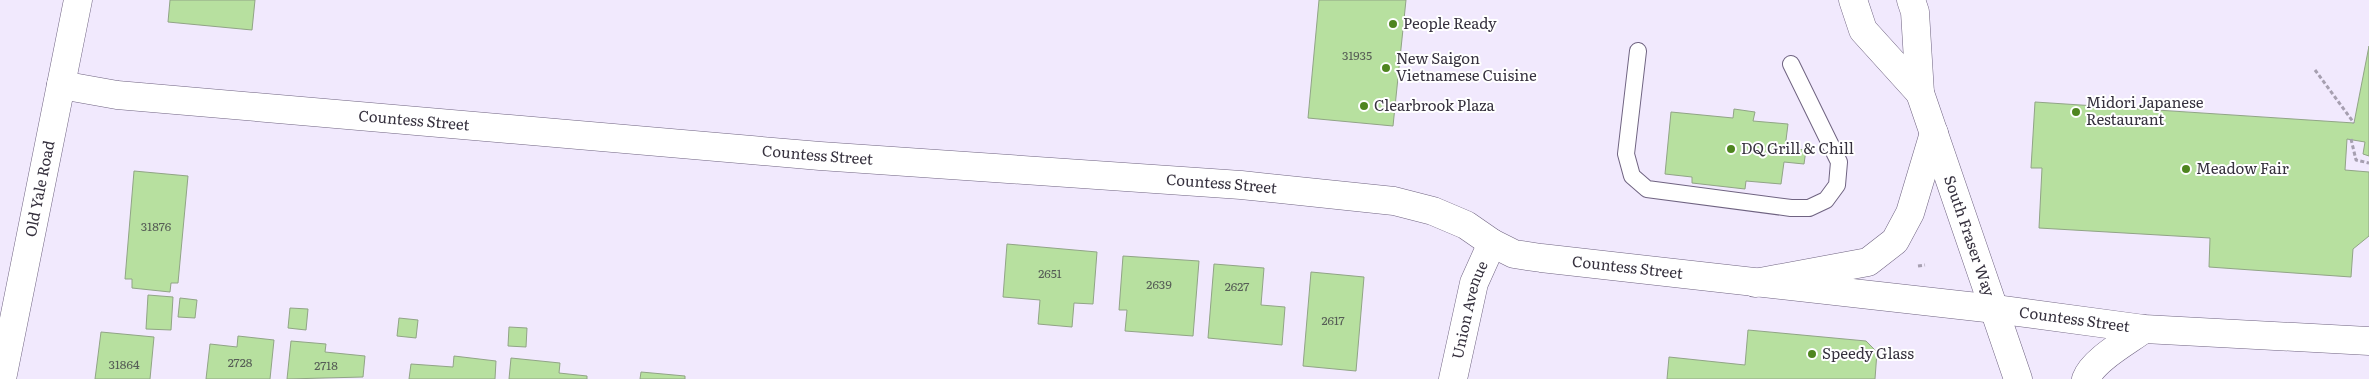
<svg xmlns="http://www.w3.org/2000/svg" width="2369" height="379" viewBox="0 0 2369 379" font-family="Literata,serif">
<rect width="100%" height="100%" fill="#f1e9fd"/>
<path fill="#b7e09f" stroke="#91a486" d="M170 0H255L252 30 168 22Z
M1319 0H1406L1393 126 1308 118Z
M2369 46V156L2363 154 2365 142 2347 139 2345 170 2369 172V236L2353 249 2351 277 2209 267 2210 238 2039 228 2042 168H2031L2035 102 2354 123Z
M1734 109 1755 112 1753 121 1788 124 1785 148 1806 150 1804 164 1784 162 1781 184 1746 181 1745 189 1692 183V177L1665 174 1671 112 1733 118Z
M134 171 188 176 178 283H171L170 292 132 288V279H125Z
M1007 244 1097 252 1093 304 1074 303 1072 327 1038 324 1040 300 1003 297Z
M1123 256 1199 261 1193 336 1125 331 1127 310H1119Z
M1214 264 1264 268 1261 305 1285 307 1282 345 1208 338Z
M1311 272 1364 277 1356 371 1303 366Z
M148 295 173 297 171 330 146 329Z
M180 298 197 300 195 318 178 317Z
M290 308 308 309 306 330 288 328Z
M399 318 418 320 416 338 397 336Z
M509 327 527 328 526 347 508 346Z
M1748 330 1866 341 1877 352 1875 379H1667L1669 357 1745 365Z
M101 332 154 337 150 379H95Z
M238 336 274 340 270 379H206L210 344 237 347Z
M291 341 326 344 325 352 365 356 363 377 287 379Z
M454 356 496 361 495 379H409L411 364 453 367Z
M511 358 560 363 559 373 587 376V379H509Z
M641 372 685 376V379H640Z"/>
<g fill="none" stroke-linecap="round" stroke-linejoin="round">
<defs>
<path id="lane" d="M1638 51 1626 154 1632 176 1647 189 1791 208H1809L1826 200 1837 185 1839 162 1791 64"/>
<g id="street">
<path id="s1" d="M61 85 117 95 820 156 1241 185 1394 201 1433 211 1466 225 1492 243 1514 254 1541 258 1995 309 2144 329 2369 341"/>
<path id="s2" d="M1453 379 1474 283 1492 243"/>
</g>
<g id="secondary">
<path d="M1853 0 1863 30 1920 93"/>
<path id="s3" d="M1911 0 1915 12 1920 93 2018 379"/>
<path d="M1755 283 1868 262 1895 241 1910 213 1934 133"/>
<path id="s4" d="M2 379 78 0"/>
<path d="M2086 379C2093 360 2128 341 2144 329"/>
</g>
</defs>
<use href="#lane" stroke="#6f6381" stroke-width="18"/>
<use href="#street" stroke="#6f6381" stroke-width="29"/>
<use href="#secondary" stroke="#6f6381" stroke-width="29"/>
<path stroke="#a69fb0" stroke-width="3" stroke-dasharray="4 2.5" stroke-linecap="butt" d="M2315 70 2354 123
M2351 139 2356 160 2369 163
M1918 266 1925 265"/>
<use href="#lane" stroke="#fff" stroke-width="16"/>
<use href="#street" stroke="#fff" stroke-width="28"/>
<use href="#secondary" stroke="#fff" stroke-width="28"/>
</g>
<g fill="#4e851f" stroke="#fff" stroke-width="2">
<circle cx="1393" cy="24" r="5"/>
<circle cx="1386" cy="68" r="5"/>
<circle cx="1364" cy="106" r="5"/>
<circle cx="2076" cy="112" r="5"/>
<circle cx="1731" cy="149" r="5"/>
<circle cx="2186" cy="169" r="5"/>
<circle cx="1812" cy="354" r="5"/>
</g>
<g text-anchor="middle" stroke-width="4" stroke-linejoin="round" paint-order="stroke">
<g font-size="12" fill="#565d56">
<text x="1357" y="60">31935</text>
<text x="156" y="231">31876</text>
<text x="1050" y="278">2651</text>
<text x="1159" y="289">2639</text>
<text x="1237" y="291">2627</text>
<text x="1333" y="325">2617</text>
<text x="240" y="367">2728</text>
<text x="124" y="369">31864</text>
<text x="326" y="370">2718</text>
</g>
<g font-size="15" fill="#36313e" stroke="#fff" text-anchor="start">
<text x="1403" y="29">People Ready</text>
<text x="1396" y="64">New Saigon<tspan x="1396" dy="17">Vietnamese Cuisine</tspan></text>
<text x="2086" y="108">Midori Japanese<tspan x="2086" dy="17">Restaurant</tspan></text>
<text x="1374" y="111">Clearbrook Plaza</text>
<text x="1741" y="154">DQ Grill &amp; Chill</text>
<text x="2196" y="174">Meadow Fair</text>
<text x="1822" y="359">Speedy Glass</text>
</g>
<g font-size="15" fill="#36313e" stroke="#fff">
<text dy="5" stroke="none"><textPath href="#s1" startOffset="355">Countess Street</textPath></text>
<text dy="5" stroke="none"><textPath href="#s1" startOffset="760">Countess Street</textPath></text>
<text dy="5" stroke="none"><textPath href="#s1" startOffset="1165">Countess Street</textPath></text>
<text dy="5" stroke="none"><textPath href="#s4" startOffset="194">Old Yale Road</textPath></text>
<text dy="5" stroke="none"><textPath href="#s3" startOffset="245">South Fraser Way</textPath></text>
<text dy="5" stroke="none"><textPath href="#s1" startOffset="1585">Countess Street</textPath></text>
<text dy="5" stroke="none"><textPath href="#s2" startOffset="71">Union Avenue</textPath></text>
<text dy="5" stroke="none"><textPath href="#s1" startOffset="2035">Countess Street</textPath></text>
</g>
</g>
</svg>
